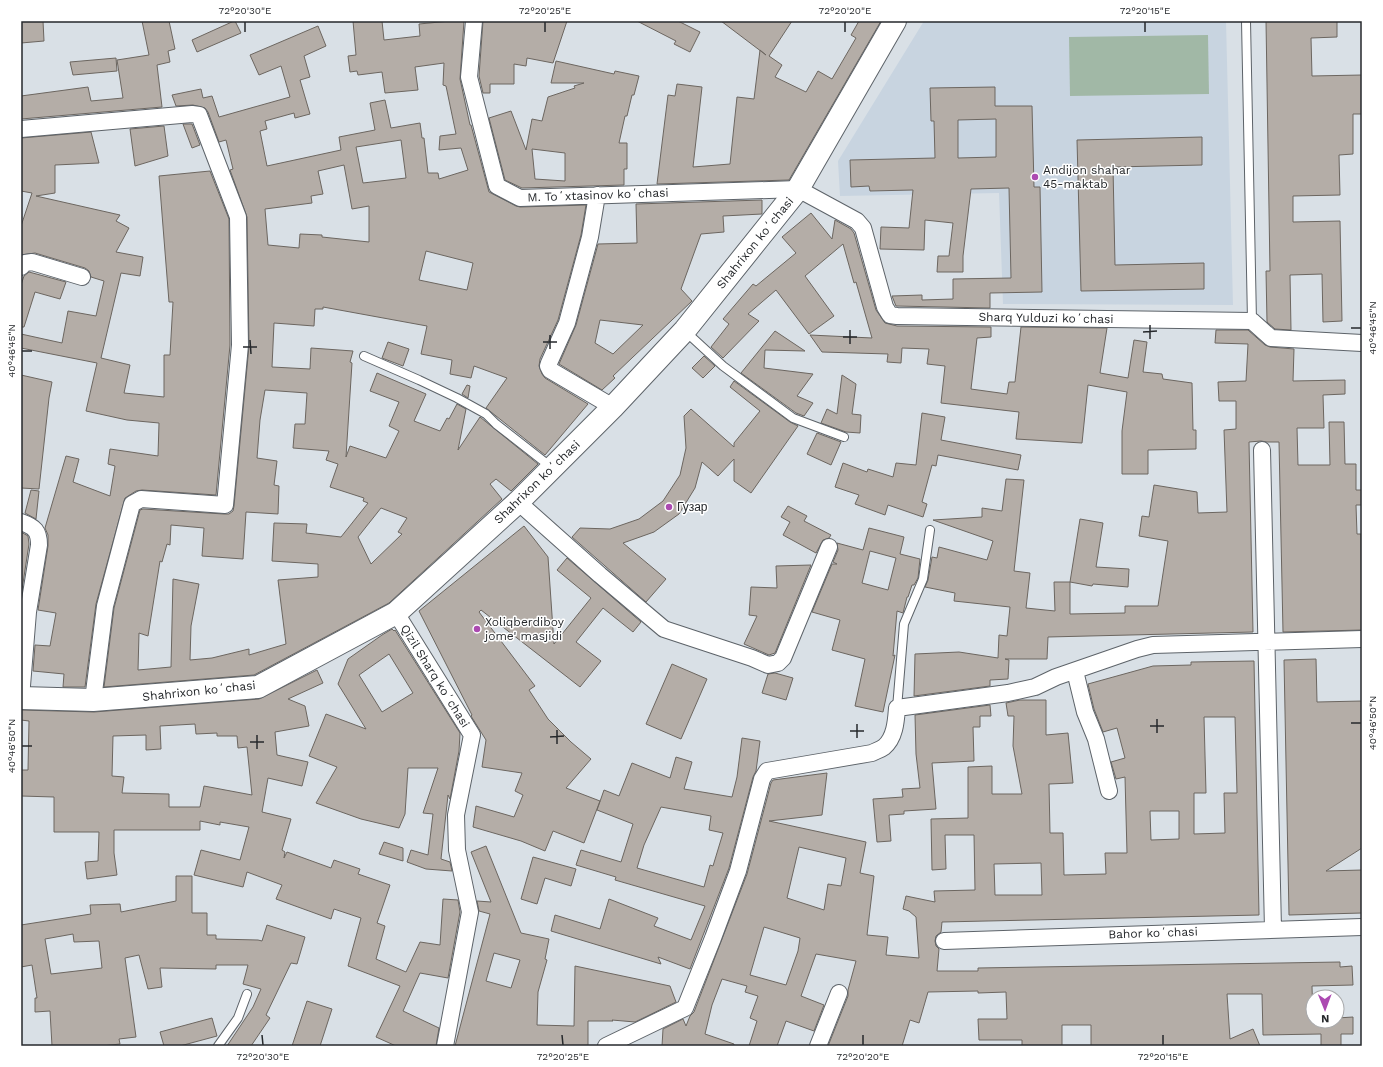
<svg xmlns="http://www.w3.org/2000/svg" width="1383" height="1067" viewBox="0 0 1383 1067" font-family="'Work Sans',sans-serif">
<rect width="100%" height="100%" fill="#d9e0e6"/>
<path fill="#c8d4e0" d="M924 21H1226L1233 305 1003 304 999 193 840 196 838 161Z"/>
<path fill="#a1b8a6" d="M1208 35 1209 94 1070 96 1069 37Z"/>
<path fill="#b4ada7" stroke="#6c6660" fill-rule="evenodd" d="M21 21H43L44 41 21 43Z
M142 21H169L175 49 168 51 170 62 157 65 162 107 21 119V96L88 87 91 101 123 98 117 60 149 55Z
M234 21H235L241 33 197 52 192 40Z
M353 21H382L384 40 420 36 419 24 450 21H464L460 79 470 125H471L489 192 516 206 520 207 586 205 581 235 558 320 540 359 539 366 542 374 545 378 588 404 545 455 486 408 507 378 474 366 471 378 450 374 452 360 421 354 427 326 323 307V309H315L314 326 274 323 272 367 310 369 311 348 353 351 350 362 352 363 346 457 350 446 386 458 399 431 389 426 399 402 370 391 377 373 426 394 414 421 440 431 447 418 449 419 457 404 466 409 458 450 480 417 538 464 511 491 496 479 490 484 502 499 389 603 254 675 104 687 114 608 140 510 143 509 224 514H229L233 511 234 506 249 346 247 217 230 170 233 169 226 140 219 142 208 112 205 108 193 105 176 106 172 95 201 89 203 98 212 96 219 117 290 97 281 66 259 75 250 55 318 26 326 46 304 56 310 77 300 80 310 114 295 118 294 113 265 121 267 129 260 131 267 166 341 150 339 137 375 130 370 103 385 100 391 128 420 123 422 138H424L428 173H438L439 179 468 170 461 148 439 150 440 136 456 134 446 86 443 85 444 63 415 67 418 90 385 93 382 72 358 75 357 71 350 72 348 56 356 55ZM401 140 406 178 363 183 356 147ZM344 165 352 209 369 206V242L322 237V235L300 234 299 248 268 245 265 209 312 203 311 196 323 194 318 171ZM426 251 473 263 467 290 419 280ZM265 390 307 393 305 424H295L293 448 329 451 326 460 338 464 330 487 364 498 363 501 368 503 341 537 306 533 307 524 274 523 272 561 318 564V577L278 580 286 644 249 655V649L212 658 190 660 191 626 199 584 173 579 171 667 138 670 139 633 148 636 160 561 162 562 167 544 170 545 171 525 204 528 202 556 243 559 246 512 278 514 279 486 274 485 277 461 257 458 260 420ZM381 508 407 518 398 532 402 534 371 564 358 537Z
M483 21H567L553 63 527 58 526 66 514 64V84H490V93H483L479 76Z
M637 21H678L700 32 690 52 674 44 676 41Z
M721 21H792L769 56 782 65 775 77 806 92 818 71 832 79 856 38 851 35 859 21H881L789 180 657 184 668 95 675 96 677 84 702 87 693 167 730 164 737 97 754 99 760 50 766 55Z
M1266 21H1337V37L1311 38 1312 76 1362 75V114H1353V154L1339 155 1340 195 1293 196V222L1340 221 1342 321 1323 322 1322 274 1290 275 1291 330 1275 329 1267 322 1266 271H1270Z
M116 58 117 71 73 75 70 62Z
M556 61 614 74 615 71 639 76 634 95H632L627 116H625L619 143H627V169H624V185L522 188 505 180 489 118 511 111 526 150 532 119 542 121 548 97 575 88 574 86 584 83H551ZM532 149 565 153V181L535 179Z
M995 87V106H1032L1034 187H1040L1042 292 990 293V308L896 306 892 296 922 295V300L953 299V279L1011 278 1009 188 971 189 963 256V272H937L938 256H949L953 223 925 220 924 250 880 249 881 227 909 228 913 190 870 191 869 186 851 187 850 160 935 158 934 121H931L930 88ZM996 119V157L958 158V120Z
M183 124H192L200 145 192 148Z
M164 126 168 156 135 166 130 129Z
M91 132 99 163 55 165V193L36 196 120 215 116 221 129 228 116 252 143 257 140 276 121 273 101 358 130 365 124 393 164 397V355H170L173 302H169L159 176 210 171 229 219 230 345 216 495 142 490 136 491 125 498 96 604 85 687H63L64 674 33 671 35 645 50 646 56 613 38 610 48 546V535L45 528 66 456 79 459 73 482 110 496 115 466 108 464 110 449 158 456 159 423 127 420 86 411 97 363 21 348V334L62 343 68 311 96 316 104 281 91 277 89 271 85 268 35 253 21 255V226L32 193 21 191V138Z
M1202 137V165L1113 167 1115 265 1204 263V289L1081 291 1077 140Z
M762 200V214L723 216 724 232 701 234 681 289 692 301 613 376 615 378 602 390 559 364 576 325 598 244 637 243 636 204ZM600 320 643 325 613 354 595 343Z
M811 213 832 239 835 220 851 229 854 233 876 310 885 323 897 326 991 327V337L977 338 971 389 1007 394 1009 382H1015L1021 327 1107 328 1100 373 1128 378 1134 340 1147 342 1143 372 1162 374 1163 379 1192 383 1193 430H1196V449L1148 450V474H1122V431L1127 392 1088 385 1082 443 1016 439 1019 412 941 403 945 366 927 364 929 349 902 348 901 363 887 362 888 354 822 352 810 335 872 338 856 282 854 283 843 244 805 276 834 316 809 334 776 290 748 314 759 321 723 358 711 347 729 324 723 319 753 284 756 286 796 253 782 237Z
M29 272 66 282 60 299 35 292 24 327H21V285L24 276Z
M1216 330H1248L1265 345 1270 347 1294 349 1293 381 1345 380V394L1323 395 1324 428H1297L1298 465H1330L1329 422H1344L1345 464H1356V490H1362V505H1356L1357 534H1361L1362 630 1283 632 1279 442H1267L1261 441 1249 442 1253 632 1048 637 1047 659H1005L1009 660 1008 679 990 680V686L914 696 915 654 959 652 998 658 999 635 1007 636 1010 607 954 601 955 593 925 587 928 580 932 557 937 558 939 547 987 560 993 541 933 520 982 517V508L1002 511 1006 479 1024 480 1014 571 1030 573 1026 608 1055 611 1054 582H1070V614L1125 613V606H1158L1168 541 1139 536 1142 516 1149 517 1154 485 1197 492 1198 513 1227 512 1224 430 1236 429V401H1219L1218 382 1246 381 1248 344 1215 343Z
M775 331 805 351 765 350 764 368 813 374 797 396 813 403 804 416 796 413 741 373Z
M388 342 409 349 403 366 382 358Z
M704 356 715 366 703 378 692 368Z
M21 375 52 382 49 398 39 489 21 488Z
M842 375 856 384 852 414 861 415 860 433 846 432 821 423 827 409 837 414Z
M734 381 790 422 798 426 751 493 734 481V459L718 476 702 462 695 488 679 514 654 532 623 543 666 579 646 602 572 537 580 528 610 529 639 519 663 501 680 475 686 448 684 416 691 409 734 447V443L760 411 730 387Z
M467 385 470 386 468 398 462 394Z
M922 413 945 417 941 440 1021 455 1018 470 938 455 936 466 932 465 922 502 927 504 923 517 888 505 885 515 855 504 859 495 835 487 843 463 867 472 868 469 893 477 896 463 916 465Z
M817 433 841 442 831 465 807 454Z
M31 490 39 491 36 519 25 513Z
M788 506 807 516 804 521 831 535 829 538 823 540 816 553 783 535 790 522 781 517Z
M1080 519 1103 523 1096 567 1129 569 1128 587 1093 584 1092 586 1070 582Z
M524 526 548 557 554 644 591 598 557 570 567 558 641 622 633 632 603 608 576 642 601 661 580 687 481 610 479 612 535 686 529 690 548 719 571 742 591 759 566 788 600 801 584 843 553 831 545 851 521 841 473 827 476 806 514 817 523 795 515 791 522 773 482 767 486 740 471 716 472 715 419 611Z
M869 528 904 537 900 554 920 559 918 578 914 585H912L908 597H907L903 613 897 611 893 656 895 655 883 712 855 706 865 659 832 650 840 620 812 612 832 564H837L833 562 838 550 837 543 863 550ZM870 551 896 558 888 590 862 583Z
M21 532 28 536 29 544 21 596Z
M811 565 775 653 769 655 744 644 757 616 749 615 751 587 777 588 776 566Z
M392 629 394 631 395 630 460 733 459 751 450 799 448 795 441 859 450 862 452 871 426 869 407 862 411 850 428 855 433 814 423 813 438 768H408L405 814 399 828 361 819 316 803 337 767 309 756 326 714 366 729 338 684 348 659 382 635ZM389 654 413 693 382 712 359 675Z
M1316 659 1317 702 1362 701V848L1326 871 1362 870V913L1289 915 1284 660Z
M1254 661 1259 915 942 922 941 932 936 936 935 941 936 946 939 949 937 971H978V968L1340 962V967L1352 966 1353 985 1312 986 1313 1021H1337V1018L1353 1017V1034H1341V1046H1321V1034L1263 1035 1262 994H1227L1230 1039 1253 1029 1260 1046H1091V1025H1062V1046H1022V1040H979L978 1019H1007L1006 992 978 993V991L928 992 919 1023 910 1020 902 1046H828L848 996V990L856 961 816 954 801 996 824 1005 814 1031 786 1021 777 1046H749L757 1021 750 1018 758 996 745 992 747 986 722 979 712 1005 705 1034 734 1044V1046H662L663 1029 683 1019 686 1026 690 1016 694 1012 747 874 771 783 773 780 827 773 822 815 769 821 866 842 860 873 874 876 867 935 888 937 886 955 919 958 916 917 909 911 903 909 906 896 935 902 934 891 975 890 974 835H945L946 869 932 870 931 819 968 818V767L992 766V794H1022L1013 746 1014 716H1008L1006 703 1020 700H1046V735L1068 733 1073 783 1049 784 1050 833H1063L1064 875 1106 874 1105 853H1127L1125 777 1116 779 1111 762 1125 758 1117 728 1103 732 1094 709 1088 684 1153 666 1191 665V662ZM1204 717H1235L1237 793H1224L1225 833 1194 834V793H1206ZM1150 811H1179V839L1151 840ZM799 847 846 858 841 886 828 884 824 910 787 898ZM1041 863 1042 895H995L994 864ZM764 927 800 938 798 951 786 985 750 975Z
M672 664 707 679 681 739 646 724Z
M317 670 323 683 288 699 305 706 309 726 275 732 277 755 308 762 302 786 268 778 262 812 291 819 282 850 285 852 284 858 287 852 331 868 334 860 360 869 358 874 390 885 377 923 385 926 376 959 406 972 420 942 440 945 443 899 458 900 460 912 448 978 420 973 403 1011 439 1028 436 1046H396L376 1037 400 986 348 966 361 918 334 909 331 919 276 899 282 885 247 872 243 887 194 875 201 850 240 860 249 827 220 822V825L200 821V830H114V853L117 875 87 879 85 862 98 861 99 832H54V797L21 796V770H28L29 721 21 720V710L94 712 259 699ZM195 724 196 734 217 733V736H237L238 748 247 747 252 795 204 786 200 807H169V794L122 793 124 777 112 776 113 736 146 735V750L161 749 160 726Z
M775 673 793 678 786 700 762 693 768 674Z
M990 705 991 716H980V727H973L974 761 932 763 936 809 904 811V814L889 815 891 841 877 842 873 799 903 797 902 789 920 788 916 754 915 715Z
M742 738 760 741 756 771 753 777 729 868 690 969 658 957 661 964 551 931 555 915 600 929 609 899 658 918 654 926 691 940 705 906 615 880 616 877 576 865 581 850 621 862 633 824 597 810 604 790 619 796 632 763 670 778 676 757 692 762 684 789 732 797 737 777ZM661 807 711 816 709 830 723 833 713 866 710 865 704 887 637 868 644 845Z
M384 842 403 848V861L379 854Z
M486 846 521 933 549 939 545 959 547 960 538 992 537 1025 574 1026 575 966 670 986 676 1002 635 1022 612 1020 613 1021H588V1046H455L490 914 479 911 477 901 491 902 471 852ZM494 953 520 960 511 988 486 981Z
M533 857 576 869 571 886 545 878 537 904 521 899Z
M176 876H192V913H207V935H216V939L258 940 262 941 267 925 305 937 297 964 291 963 266 1015 270 1018 251 1046H227L253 1007 261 989 243 984 248 965H216V969L160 968 162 987 148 989 139 955 125 958 136 1037 119 1039 120 1044 102 1046H52L50 1011 35 1012V998H37L32 965 21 967V925L91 914 90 905 120 904 121 912 176 901ZM73 934 74 942 99 941 102 968 51 974 45 939Z
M307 1001 332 1009 320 1046H292Z
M212 1018 217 1036 180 1046H164L160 1032Z"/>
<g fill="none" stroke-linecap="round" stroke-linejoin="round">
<defs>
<path id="lane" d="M1246 21 1252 321
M685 331 723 366 793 418 844 437
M364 356 419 380 457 398 486 414 496 424 551 467
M897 708 904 624 923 579 930 530
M218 1046 238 1018 247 994"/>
<path id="street" d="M474 21 469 77 497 186 520 198 798 189 857 221 863 228 885 307 890 315 897 316 1252 321 1271 338 1362 343
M21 129 192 114 199 115 238 217 240 345 225 505 141 499 132 504 105 606 93 700
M597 195 590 237 567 323 549 363 548 366 550 370 613 407
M21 267 25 263 32 262 82 277
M1262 450 1273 929
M518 502 600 575 664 629 752 658 768 665 778 663 783 658 829 547
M21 522C35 527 39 531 39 545L28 612 21 698
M396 613 472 735 456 815 457 850 470 912 445 1046
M1075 671 1085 712 1096 739 1109 791
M944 941 1362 927
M606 1046 685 1008 713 938 738 871 762 779 767 771 872 753C875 751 880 750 884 747 895 738 896 721 897 708L1008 693 1035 687 1056 677 1137 649 1153 645 1362 639
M818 1046 839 993"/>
<path id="secondary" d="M21 698 93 700 258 687 396 613 518 502 613 407 685 330 798 189 895 21"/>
</defs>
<use href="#lane" stroke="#5d6369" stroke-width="10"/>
<use href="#street" stroke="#5d6369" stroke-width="18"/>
<use href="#secondary" stroke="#5d6369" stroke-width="24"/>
<use href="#lane" stroke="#fff" stroke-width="8"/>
<use href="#street" stroke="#fff" stroke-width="16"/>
<use href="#secondary" stroke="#fff" stroke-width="22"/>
</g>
<path fill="none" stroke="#26292c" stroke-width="1.5" d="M245 22V32M545 22V32M845 22V32M1145 22V32M1150 325V339M1351 328H1361M850 330V344M1143 332 1157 331M550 335V349M843 337H857M250 340 251 354M543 342H557M243 347H257M22 351H32M1157 719V733M1351 723H1361M857 724V738M1150 726H1164M557 730V744M850 731H864M257 735V749M550 737 564 736M250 742H264M22 746H32M262 1035 263 1045M562 1035 563 1045M863 1035V1045M1163 1035V1045"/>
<g fill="#ac4ab1" stroke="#fff" stroke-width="1.5">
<circle cx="1035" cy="177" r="4"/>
<circle cx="669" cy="507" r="4"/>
<circle cx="477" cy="629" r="4"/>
</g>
<g text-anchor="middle" stroke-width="3" stroke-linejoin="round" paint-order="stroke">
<g font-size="12" fill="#26292c" stroke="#fff" text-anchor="start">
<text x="1043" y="174">Andijon shahar<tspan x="1043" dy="14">45-maktab</tspan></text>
<text x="677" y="511">Гузар</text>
<text x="485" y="626">Xoliqberdiboy<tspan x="485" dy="14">jome' masjidi</tspan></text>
</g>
<g font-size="12" fill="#26292c" stroke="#fff">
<text transform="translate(598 195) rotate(-2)" y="4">M. Toʻxtasinov koʻchasi</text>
<text transform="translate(755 243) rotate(-51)" y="4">Shahrixon koʻchasi</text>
<text transform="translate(1046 318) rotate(1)" y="4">Sharq Yulduzi koʻchasi</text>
<text transform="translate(537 482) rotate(-44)" y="4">Shahrixon koʻchasi</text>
<text transform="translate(435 676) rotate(58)" y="4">Qizil Sharq koʻchasi</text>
<text transform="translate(199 691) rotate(-6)" y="4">Shahrixon koʻchasi</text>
<text transform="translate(1153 933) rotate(-2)" y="4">Bahor koʻchasi</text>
</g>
</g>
<rect width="1383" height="1067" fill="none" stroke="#ffffff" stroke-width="44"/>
<g transform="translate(1325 1009) rotate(179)"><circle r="19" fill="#ffffff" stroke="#a8a9ab"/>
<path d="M0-3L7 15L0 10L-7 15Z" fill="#ac4ab1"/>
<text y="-6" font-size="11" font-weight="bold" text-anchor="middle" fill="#26292c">N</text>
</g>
<rect x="22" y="22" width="1339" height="1023" fill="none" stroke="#26292c" stroke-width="1.5"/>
<g font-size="10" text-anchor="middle" fill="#26292c">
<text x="245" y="14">72°20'30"E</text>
<text x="545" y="14">72°20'25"E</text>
<text x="845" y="14">72°20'20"E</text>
<text x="1145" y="14">72°20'15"E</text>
<text transform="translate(1372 328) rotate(-90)" y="4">40°46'45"N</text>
<text transform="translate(11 351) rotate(-90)" y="4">40°46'45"N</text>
<text transform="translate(1372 723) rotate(-90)" y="4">40°46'50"N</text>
<text transform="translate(11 746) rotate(-90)" y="4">40°46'50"N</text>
<text x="263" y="1060">72°20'30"E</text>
<text x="563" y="1060">72°20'25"E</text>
<text x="863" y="1060">72°20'20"E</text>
<text x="1163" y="1060">72°20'15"E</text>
</g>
</svg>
